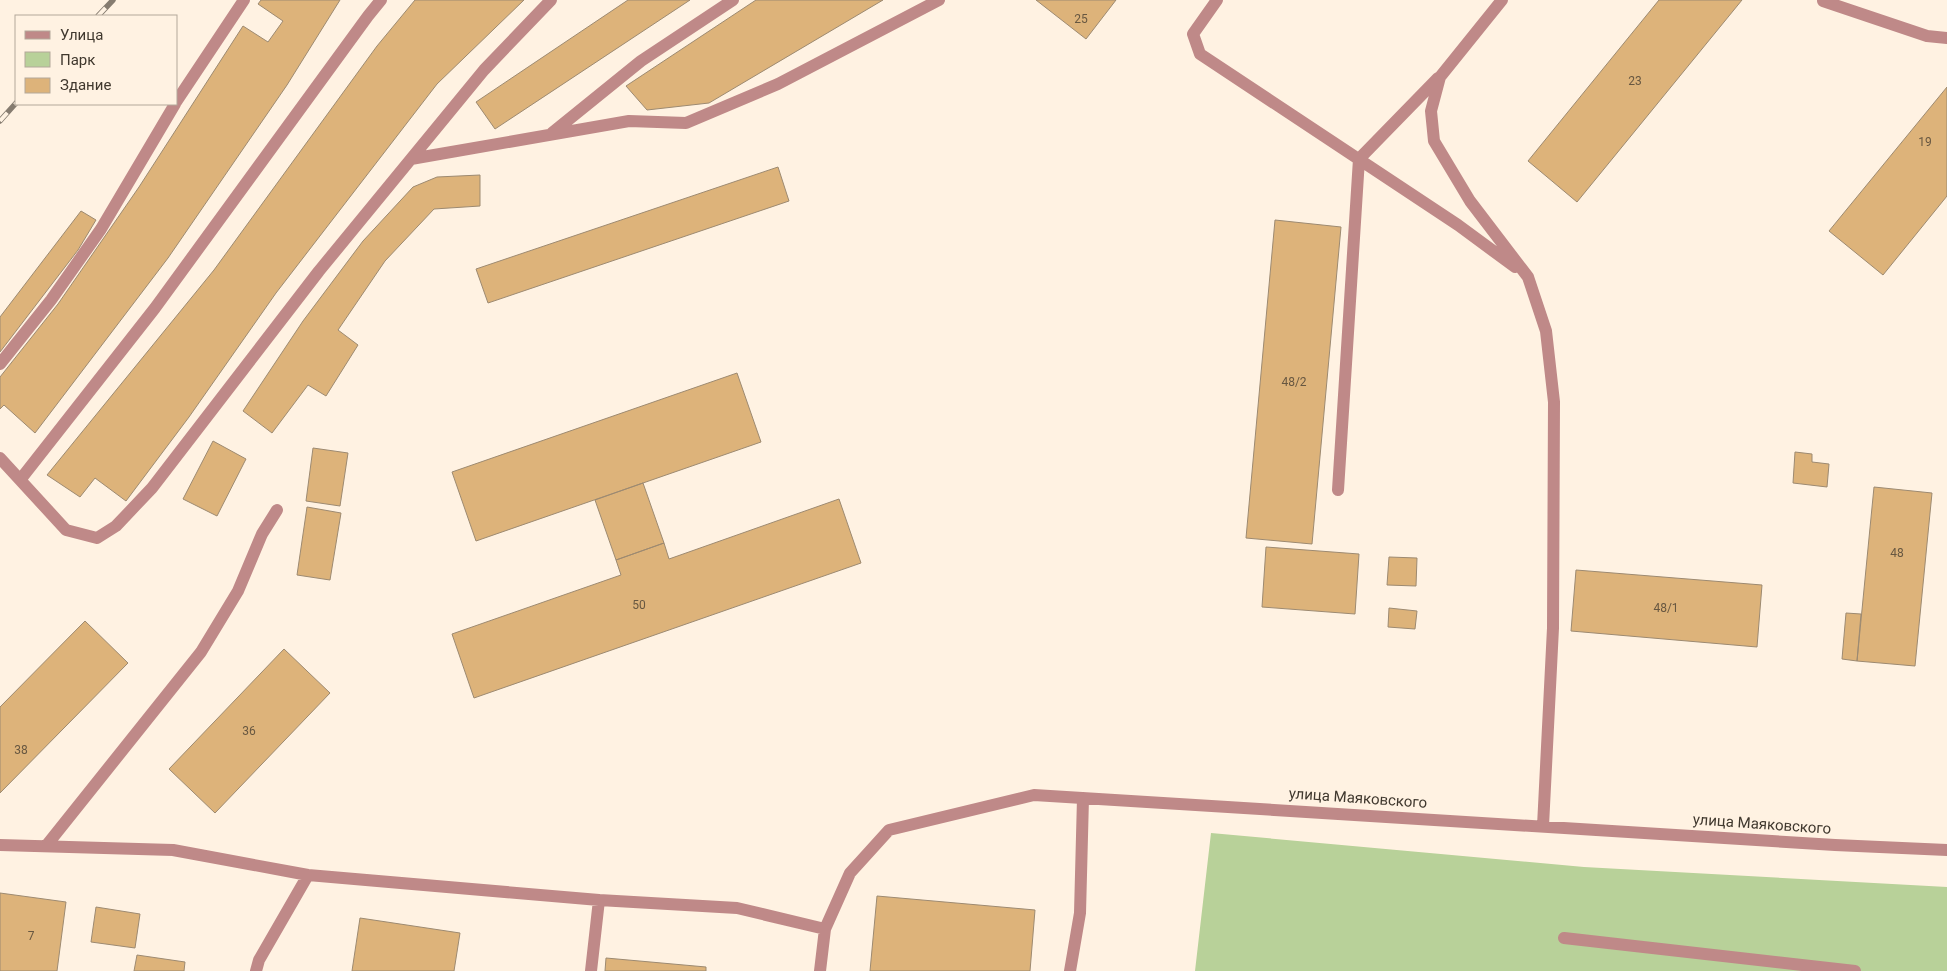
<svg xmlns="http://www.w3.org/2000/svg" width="1947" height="971" viewBox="0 0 1947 971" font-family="Roboto,sans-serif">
<rect width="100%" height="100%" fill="#fff2e2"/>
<path fill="#b8d199" d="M1211 833 1584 867 1947 887V971H1195Z"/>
<path fill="#ddb37a" stroke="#9d8a71" d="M261 0H340L287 85 168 258 35 433 4 405 0 409V377L58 304 139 187 243 26 268 42 283 21 258 4Z
M415 0H524L437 84 276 293 189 417 126 501 95 478 80 497 47 475 214 270 377 46Z
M628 0H690L495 129 476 102Z
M756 0H883L709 103 647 110 626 86Z
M1036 0H1116L1086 39Z
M1659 0H1742L1577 202 1528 161Z
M1947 87V196L1883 275 1829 231Z
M778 167 789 201 488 303 476 269Z
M480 175V206L434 209 385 261 338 330 358 345 326 396 308 385 272 433 243 411 303 321 363 241 413 187 437 177Z
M81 211 96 220 78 250 0 352V317Z
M1275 220 1341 227 1312 544 1246 538Z
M737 373 761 442 476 541 452 472Z
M213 441 246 459 217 516 183 499Z
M313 448 348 453 340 506 306 501Z
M1795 452 1812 454V462L1829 464 1827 487 1793 483Z
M643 483 664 543 616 560 595 500Z
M1874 487 1932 493 1915 666 1857 661Z
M839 499 861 563 474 698 452 634 621 575 616 560 664 543 669 559Z
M307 507 341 513 330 580 297 575Z
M1266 547 1359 554 1355 614 1262 607Z
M1389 557 1417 558 1416 586 1387 585Z
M1576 570 1762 585 1757 647 1571 631Z
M1389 608 1417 611 1415 629 1388 627Z
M1846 613 1861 614 1857 661 1842 659Z
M85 621 128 663 0 793V707Z
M284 649 330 693 215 813 169 769Z
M0 893 66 902 57 971H0Z
M877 896 1035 910 1030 971H870Z
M96 907 140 914 135 948 91 942Z
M360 918 460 933 454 971H352Z
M137 955 185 962 184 971H134Z
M606 958 706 967V971H605Z"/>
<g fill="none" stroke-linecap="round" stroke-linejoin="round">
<path stroke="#bf8988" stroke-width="12" d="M1217 0 1193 34 1200 54 1458 225 1515 267
M1502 0 1440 77 1431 111 1434 141 1470 201 1528 277 1546 331 1554 402 1553 628 1543 826
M1824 0 1823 1 1927 36 1947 38
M176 102 244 0
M552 133 641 61 733 0
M411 159 629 121 686 123 778 84 939 0
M0 364 51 300 101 229 175 104
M0 458 66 530 97 538 116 526 152 488 319 271 484 70 551 0
M20 480 155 308 368 16 381 0
M1338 490 1359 159 1438 78
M0 845 173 850 308 875 599 900 737 908 825 929
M46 846 201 652 238 591 262 534 277 510
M1564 938 1855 971
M256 971 259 960 308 875
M591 971 599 900
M820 971 825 929 850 873 889 830 1034 795 1835 845 1947 850
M1070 971 1080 913 1083 798"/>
<defs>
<path id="rail" d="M98 16 113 0
M0 121 16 103"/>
</defs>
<use href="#rail" stroke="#867c70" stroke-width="5.5"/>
<use href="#rail" stroke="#fff2e2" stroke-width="4" stroke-dasharray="11" stroke-linecap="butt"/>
</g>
<g text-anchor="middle" stroke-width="4" stroke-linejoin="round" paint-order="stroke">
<g font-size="12" fill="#675741">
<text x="1081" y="23">25</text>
<text x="1635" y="85">23</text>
<text x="1925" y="146">19</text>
<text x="1294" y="386">48/2</text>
<text x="1897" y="557">48</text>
<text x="639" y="609">50</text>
<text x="1666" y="612">48/1</text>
<text x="249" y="735">36</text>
<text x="21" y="754">38</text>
<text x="31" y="940">7</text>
</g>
<g font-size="15" fill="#40382e" stroke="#fff2e2">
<text transform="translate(1358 798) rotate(4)" y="5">улица Маяковского</text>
<text transform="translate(1762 824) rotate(4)" y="5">улица Маяковского</text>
</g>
</g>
<rect x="15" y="15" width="162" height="90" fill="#fff2e2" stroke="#b3a89a"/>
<rect x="25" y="31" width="25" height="8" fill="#bf8988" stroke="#b3a89a"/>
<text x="60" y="40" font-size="15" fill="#40382e">Улица</text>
<rect x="25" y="52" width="25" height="15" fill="#b8d199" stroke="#b3a89a"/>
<text x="60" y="65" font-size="15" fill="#40382e">Парк</text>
<rect x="25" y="78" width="25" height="15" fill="#ddb37a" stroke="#b3a89a"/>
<text x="60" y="90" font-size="15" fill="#40382e">Здание</text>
</svg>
